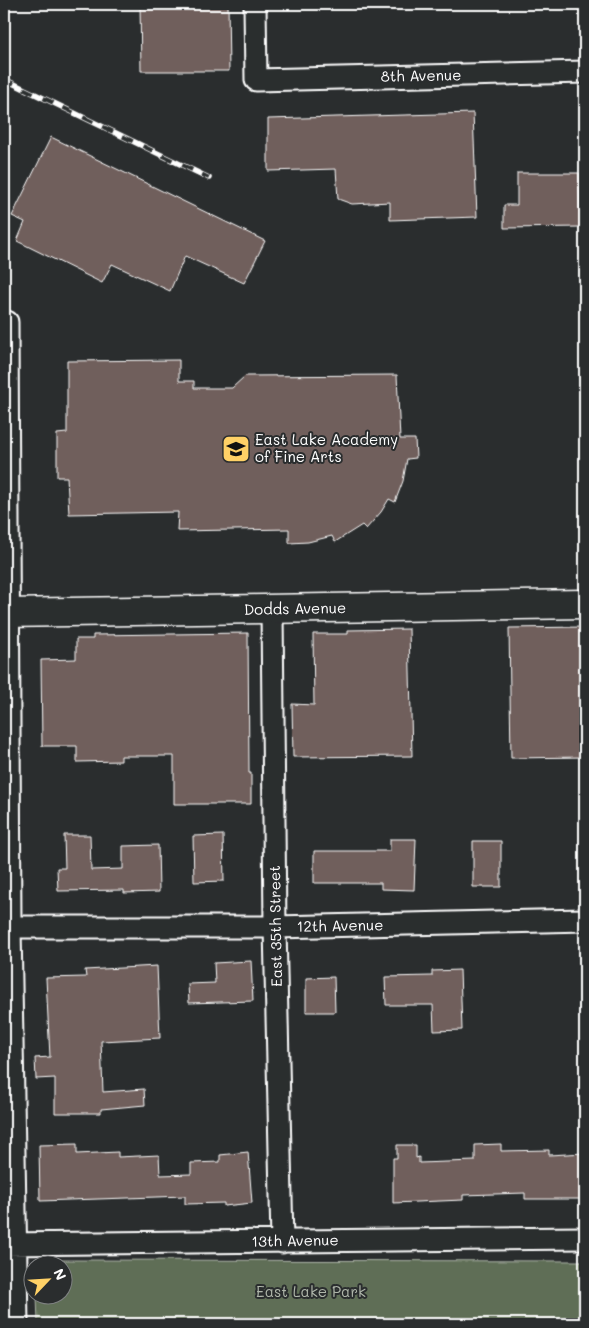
<svg xmlns="http://www.w3.org/2000/svg" width="589" height="1328" viewBox="0 0 589 1328" font-family="Mali,sans-serif">
<rect width="100%" height="100%" fill="#2a2d2e"/>
<filter id="ink" filterUnits="userSpaceOnUse"><feTurbulence type="fractalNoise" baseFrequency=".02" numOctaves="2"/><feDisplacementMap in="SourceGraphic" scale="10" xChannelSelector="R" yChannelSelector="G"/><feConvolveMatrix kernelMatrix="1 2 1 2 8 2 1 2 1" color-interpolation-filters="sRGB"/></filter>
<g filter="url(#ink)">
<path fill="#5f6e56" stroke="#afb6aa" d="M51 1260 585 1261V1324H38L37 1296H62V1266L43 1265Z"/>
<path fill="#705e5b" stroke="#fff" d="M140 4H228L229 71H141Z
M473 113 477 217 390 220V202L352 204 338 199 336 169 268 171V119Z
M51 137 265 241 244 283 185 256 170 291 112 264 102 283 17 241 25 222 12 216Z
M517 173H579L580 227 504 228V205H517Z
M179 360V381H194V388H232L245 376 397 375 400 439H415L416 458 407 459 403 481 395 502 389 499 381 512 366 529 362 525 335 542 332 536 308 542 289 543V529L177 531 178 512 69 514 67 477H57V434L67 433V361Z
M585 627V757L511 758 509 628Z
M409 629 412 756 293 757 292 704 314 705 313 634H348V630Z
M248 633 249 773H251V804H174V756H121V761L77 762V746H42L41 660 76 659V639H93V635Z
M64 835H90L91 870 123 869V846L158 845 159 892 124 893V890L58 891 57 868H65Z
M223 835 224 881 194 882 193 836Z
M390 839H416L414 890 381 889V883H314V851H390Z
M473 841H501V887H473Z
M251 961 253 1001 189 1003 188 984 215 983 214 963Z
M157 966 160 1038 101 1041 103 1092 144 1089 145 1105 101 1109V1113H55V1078L36 1079 35 1058 50 1057 46 978 86 977 85 970Z
M460 970 462 1030 434 1031 433 1005H386L385 977 432 976V971Z
M334 977 335 1012H306V978Z
M77 1144V1154L118 1152V1157L159 1155 160 1175 191 1174V1163L220 1162V1155L248 1152 252 1203 224 1206V1203L185 1204V1196L40 1201 39 1145Z
M501 1144V1151L549 1150V1155L585 1153V1199H525V1193L463 1195V1200L393 1203V1158H397V1145H416V1158L419 1157V1163L475 1161V1145Z"/>
<g fill="none" stroke-linecap="round" stroke-linejoin="round">
<defs>
<path id="street" d="M255 4 256 80 585 72
M7 322 10 927 17 1324
M272 610 275 927 282 1242
M4 927H275L585 920
M4 1244 585 1238"/>
<path id="secondary" d="M4 613 585 604"/>
</defs>
<use href="#street" stroke="#fff" stroke-width="25"/>
<use href="#secondary" stroke="#fff" stroke-width="31"/>
<use href="#street" stroke="#2a2d2e" stroke-width="21"/>
<use href="#secondary" stroke="#2a2d2e" stroke-width="28"/>
<defs>
<path id="rail" d="M4 79 209 178"/>
</defs>
<use href="#rail" stroke="#fff" stroke-width="5.5"/>
<use href="#rail" stroke="#2a2d2e" stroke-width="4" stroke-dasharray="11" stroke-linecap="butt"/>
</g>
</g>
<defs>
<symbol id="school-square" viewBox="-11 -11 22 22"><rect x="-9" y="-9" width="18" height="18" rx="4" fill="#ffd166" stroke="#2a2d2e"/><path d="M0-5L7-2L0 1L-7-2ZM-4 1L0 2.5L4 1V4Q0 6-4 4Z" fill="#111"/></symbol>
</defs>
<g fill-rule="evenodd">
<use href="#school-square" x="220" y="433" width="32" height="32"/>
</g>
<g text-anchor="middle" stroke-width="4" stroke-linejoin="round" paint-order="stroke">
<g font-size="15" fill="#fff" stroke="#2a2d2e">
<text transform="translate(421 76) rotate(-1)" y="5">8th Avenue</text>
<text transform="translate(295 609) rotate(-1)" y="5">Dodds Avenue</text>
<text transform="translate(276 926) rotate(-91)" y="5">East 35th Street</text>
<text transform="translate(340 926) rotate(-1)" y="5">12th Avenue</text>
<text transform="translate(295 1241) rotate(-1)" y="5">13th Avenue</text>
</g>
<g font-size="15" fill="#fff" stroke="#2a2d2e" text-anchor="start">
<text x="255" y="445">East Lake Academy<tspan x="255" dy="17">of Fine Arts</tspan></text>
</g>
<g font-size="15" fill="#afb6aa" stroke="#2a2d2e">
<text x="311" y="1297">East Lake Park</text>
</g>
</g>
<rect width="589" height="1328" fill="none" stroke="#2a2d2e" stroke-width="20"/>
<rect x="10" y="10" width="569" height="1308" fill="none" stroke="#fff" stroke-width="2" filter="url(#ink)"/>
<g transform="translate(48 1280) rotate(65)"><circle r="24" fill="#2a2d2e" stroke="#7f8182"/>
<path d="M0-4L9 19L0 12L-9 19Z" fill="#ffd166"/>
<text y="-8" font-size="14" font-weight="bold" text-anchor="middle" fill="#ffffff">N</text>
</g>
</svg>
